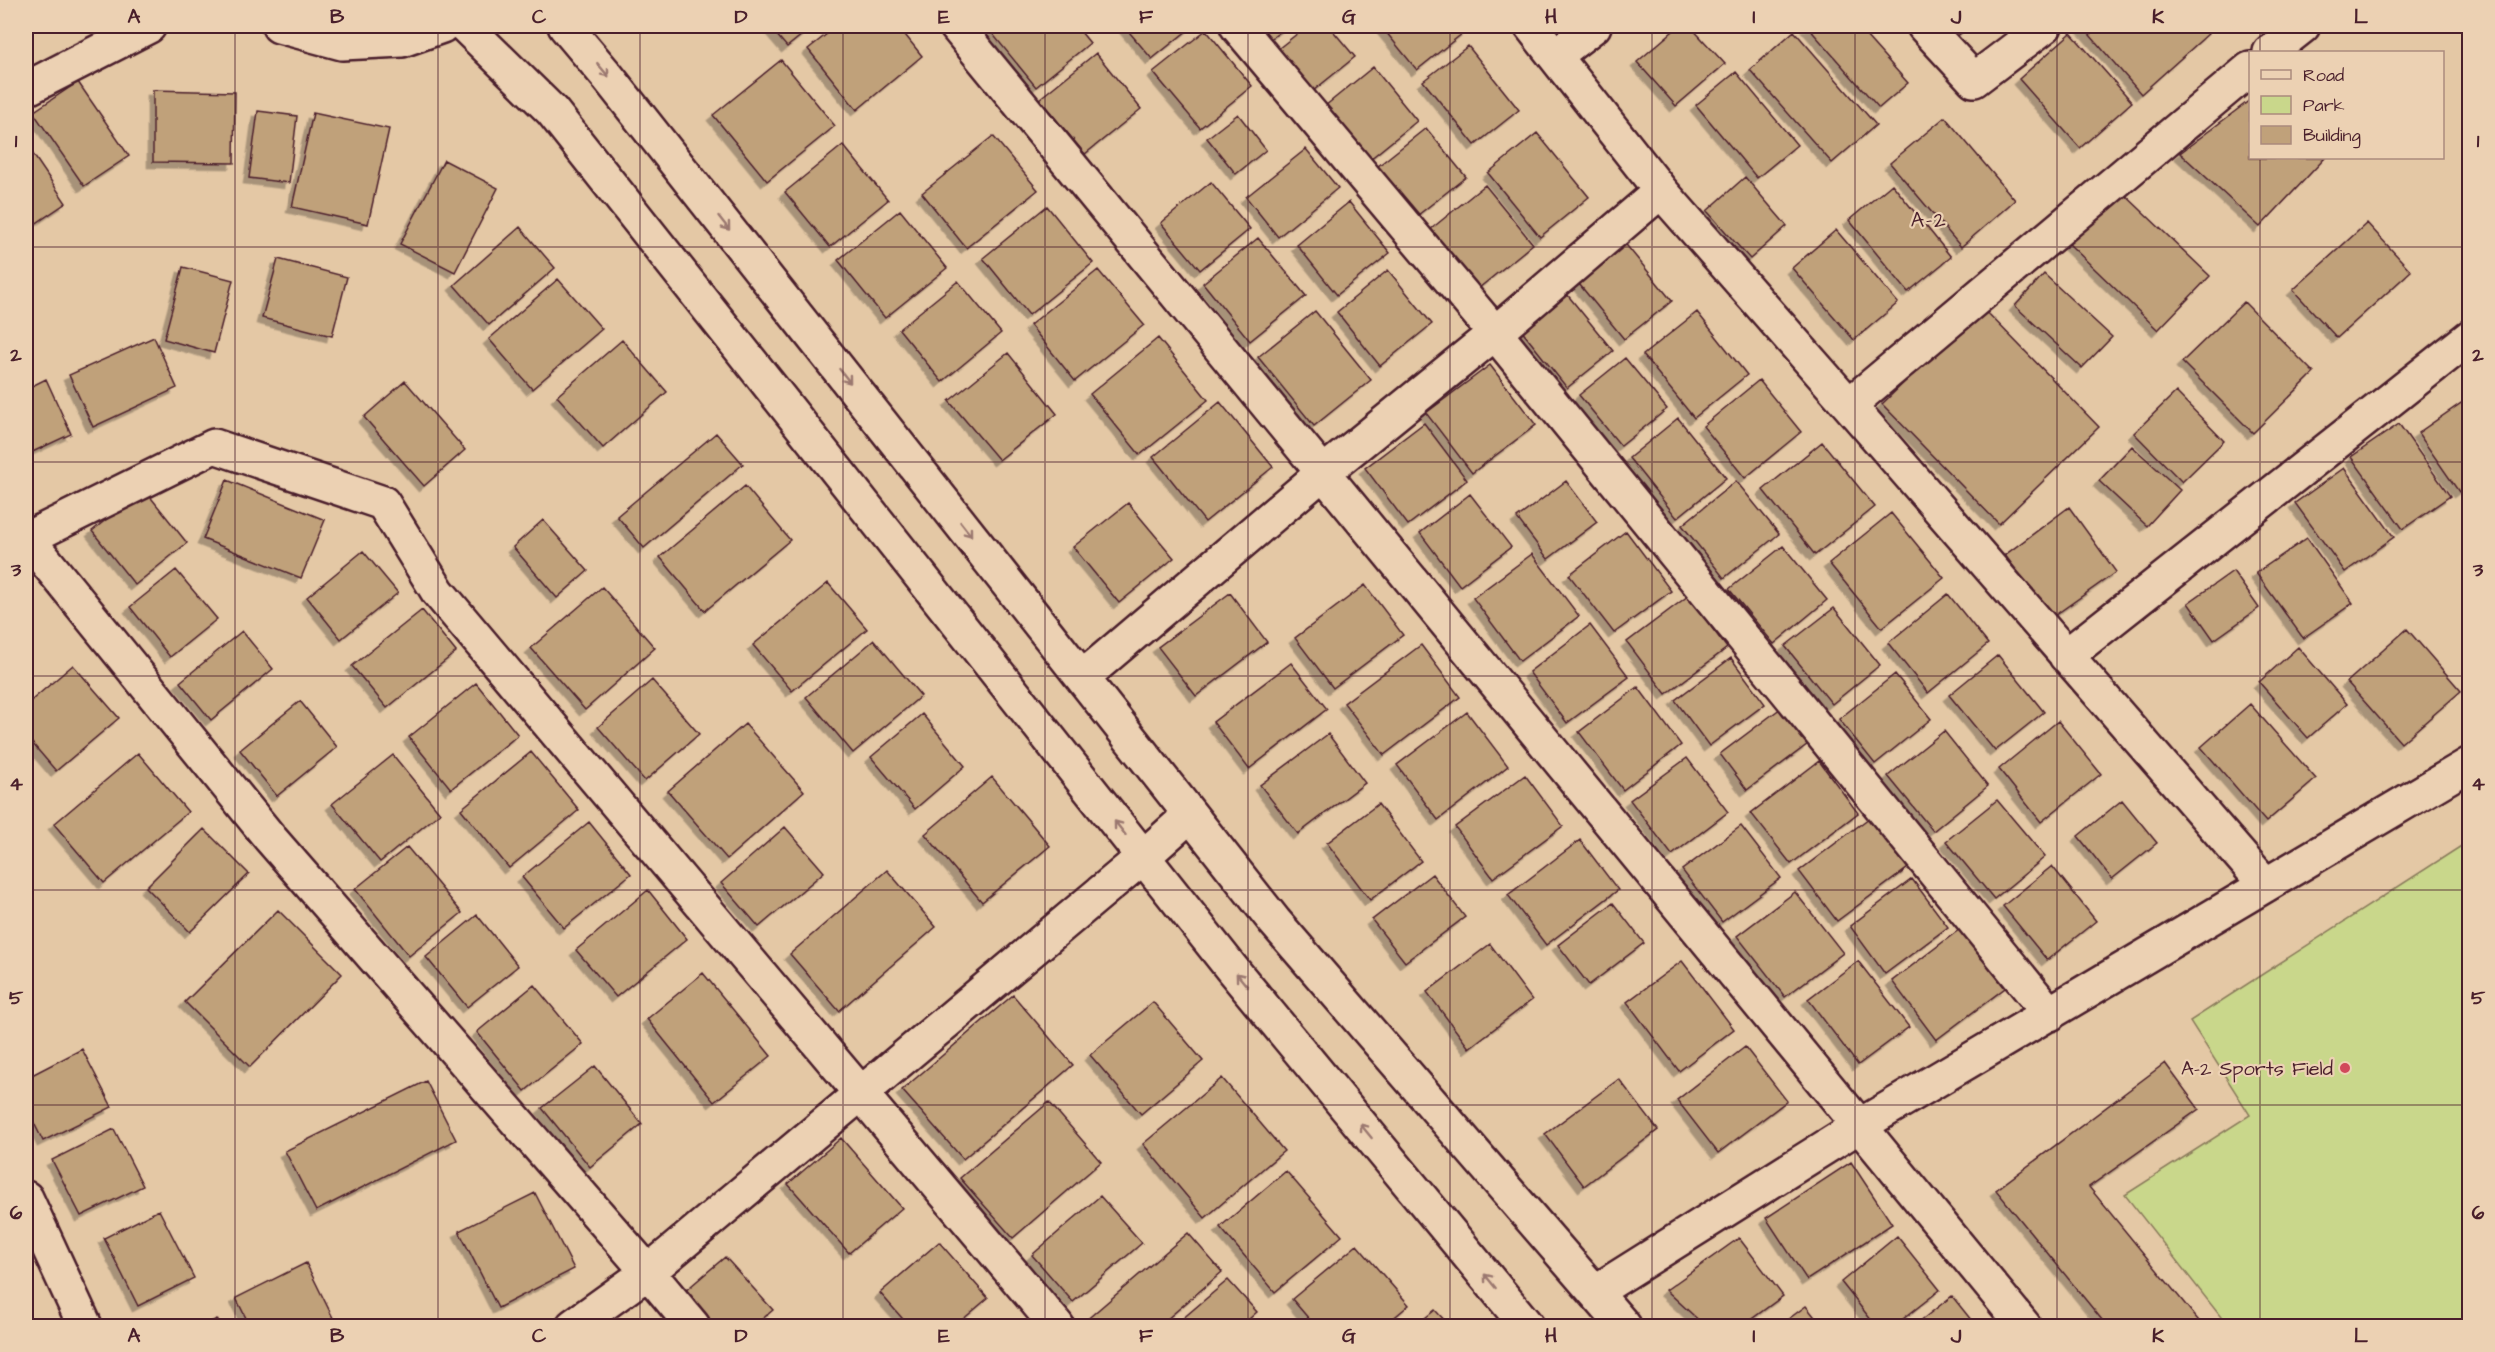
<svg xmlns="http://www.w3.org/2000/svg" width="2495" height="1352" viewBox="0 0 2495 1352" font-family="'Architects Daughter',sans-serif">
<defs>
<filter id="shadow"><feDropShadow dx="-5.5" dy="5.5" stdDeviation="0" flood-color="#0004"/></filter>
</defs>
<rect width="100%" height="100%" fill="#e4c8a5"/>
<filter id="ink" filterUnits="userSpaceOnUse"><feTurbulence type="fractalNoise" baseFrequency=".0167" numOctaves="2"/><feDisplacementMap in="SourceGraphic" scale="12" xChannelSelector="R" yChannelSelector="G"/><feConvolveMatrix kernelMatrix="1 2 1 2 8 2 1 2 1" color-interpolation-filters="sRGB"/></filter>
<g filter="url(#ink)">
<path fill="#c9d78b" stroke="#8a7b5b" stroke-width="1.5" d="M2469 841V1326H2228L2125 1195 2250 1115 2190 1021Z"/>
<path fill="#c0a17a" stroke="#4a1f2b" stroke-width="1.5" filter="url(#shadow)" d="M769 26H813L787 47Z
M837 26H898L922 56 857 110 808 49Z
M999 26H1076L1090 43 1036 87 991 32Z
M1124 26H1193L1152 59Z
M1258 26H1288L1269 40Z
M1307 26H1329L1355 57 1308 95 1274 52Z
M1381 26H1465L1468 29 1417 70Z
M1679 26H1690L1725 64 1676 106 1637 62Z
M1807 26H1857L1908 83 1879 108Z
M1942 26H1969L1954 39Z
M2085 26H2201L2208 34 2141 94 2083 27Z
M1206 30 1252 86 1200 128 1153 72Z
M1794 31 1876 125 1832 163 1750 70Z
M2071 33 2132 102 2080 148 2019 79Z
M1468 46 1519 110 1475 145 1423 81Z
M1096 53 1141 109 1085 154 1039 99Z
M781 60 835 126 767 181 713 115Z
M1373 67 1417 121 1369 160 1325 106Z
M1736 72 1797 145 1757 178 1696 105Z
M78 82 129 156 84 186 33 112Z
M153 90 235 92 234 163 153 162Z
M2250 100V158H2325L2260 227 2180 153Z
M258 111 297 116 289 183 249 178Z
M313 113 389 129 368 224 292 207Z
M1238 114 1266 150 1236 174 1207 138Z
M1945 117 2015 200 1961 247 1890 163Z
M1426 128 1466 177 1413 219 1373 170Z
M1537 133 1589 197 1540 237 1488 173Z
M993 136 1038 190 966 248 922 193Z
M26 144 66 203 26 230Z
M843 145 888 200 830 247 785 192Z
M1306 149 1338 188 1278 237 1246 197Z
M444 160 498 188 455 272 400 244Z
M1745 177 1787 226 1750 259 1707 211Z
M1211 182 1250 229 1200 270 1161 223Z
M1892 184 1951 257 1908 292 1849 220Z
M1485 185 1533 244 1479 288 1431 229Z
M2119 189 2210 276 2158 330 2067 242Z
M1349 202 1390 253 1337 295 1297 245Z
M1047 206 1093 263 1029 315 983 258Z
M900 210 947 268 885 318 838 260Z
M2367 223 2411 271 2337 338 2293 290Z
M520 227 555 268 489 325 454 285Z
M1836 230 1898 303 1854 340 1792 268Z
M1258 238 1306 296 1250 341 1203 283Z
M1623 241 1672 301 1624 339 1575 279Z
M278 259 347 277 332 336 262 318Z
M183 267 233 280 214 353 164 339Z
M1098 270 1144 325 1075 381 1030 325Z
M1388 270 1432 324 1380 366 1337 312Z
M2044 274 2112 337 2082 368 2015 306Z
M558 279 602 329 532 389 489 339Z
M958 281 1001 333 942 382 899 329Z
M1566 293 1613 351 1567 388 1521 330Z
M2244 302 2314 373 2253 433 2182 362Z
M1982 307 2099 427 1999 524 1882 404Z
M1315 311 1371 380 1314 426 1258 357Z
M1697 312 1747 375 1694 418 1643 355Z
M154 337 177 388 93 427 69 375Z
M1158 338 1208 400 1140 455 1090 394Z
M622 340 667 392 603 448 557 396Z
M1008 353 1057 414 999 460 949 401Z
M1625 358 1667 409 1621 446 1579 395Z
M1490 365 1536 425 1472 473 1426 413Z
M46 379 71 434 26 455V389Z
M1759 380 1801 432 1745 478 1703 426Z
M405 381 465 450 424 486 364 417Z
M2176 392 2224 441 2182 482 2134 433Z
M2470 397V484L2459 492 2418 433Z
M1220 402 1273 467 1205 522 1153 457Z
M1678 418 1726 478 1677 518 1629 458Z
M1424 423 1467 480 1408 525 1365 468Z
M2399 424 2450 496 2403 529 2351 457Z
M716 433 743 464 644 548 617 516Z
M1822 442 1875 507 1815 555 1763 490Z
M2132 446 2180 490 2147 526 2099 481Z
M2344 468 2394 537 2345 572 2295 503Z
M227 480 325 520 301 578 203 539Z
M1566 481 1597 522 1548 559 1517 518Z
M1736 481 1779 534 1724 578 1682 525Z
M745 486 790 540 705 611 660 557Z
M144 489 187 543 135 585 92 531Z
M1470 494 1511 547 1460 586 1420 533Z
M1128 503 1174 558 1119 603 1073 547Z
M2069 507 2116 572 2051 618 2005 555Z
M1891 513 1944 578 1882 628 1829 563Z
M543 520 588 571 557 598 513 547Z
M1626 531 1671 591 1614 633 1569 575Z
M2307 538 2353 603 2303 638 2256 573Z
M1783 546 1827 600 1774 644 1729 589Z
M363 551 398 593 341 639 307 597Z
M1532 554 1579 616 1520 661 1473 598Z
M176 570 217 619 170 657 130 607Z
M2233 571 2259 608 2214 640 2188 603Z
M828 583 867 629 792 691 753 645Z
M1365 585 1403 635 1333 688 1295 638Z
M602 587 655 648 585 710 531 648Z
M1230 593 1267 642 1196 696 1158 647Z
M1948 594 1988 644 1928 693 1888 643Z
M1688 596 1727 648 1666 694 1627 642Z
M26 608 33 621 26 625Z
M1834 608 1880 665 1832 704 1785 646Z
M422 610 456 652 387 708 352 666Z
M1590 625 1629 677 1567 723 1529 672Z
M2407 629 2461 691 2401 743 2347 682Z
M242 631 273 669 211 720 180 682Z
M874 640 921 696 853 753 806 697Z
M1421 645 1460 697 1384 755 1344 703Z
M2298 647 2347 704 2308 738 2259 682Z
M1998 655 2044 712 1995 751 1949 695Z
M1731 658 1765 704 1709 746 1675 700Z
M1291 663 1327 709 1249 769 1213 722Z
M73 665 119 718 56 771 26 736V705Z
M1895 674 1931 719 1875 764 1839 719Z
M652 680 699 734 645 781 598 727Z
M476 683 518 735 451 789 409 737Z
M1638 687 1681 745 1623 790 1579 732Z
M300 701 337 747 277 796 240 750Z
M2250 704 2316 779 2266 822 2201 747Z
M1781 708 1808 744 1747 790 1720 754Z
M1467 712 1508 766 1438 820 1397 765Z
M922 714 965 766 915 809 871 757Z
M2058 721 2101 774 2041 822 1999 769Z
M745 724 804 791 727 859 668 791Z
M1944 731 1988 786 1933 831 1888 776Z
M1328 734 1365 783 1298 834 1260 785Z
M531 752 579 810 509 868 461 809Z
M138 753 188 812 104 883 54 824Z
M393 755 440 813 380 862 332 804Z
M1687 758 1728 812 1672 855 1630 800Z
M1819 761 1858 813 1791 864 1751 813Z
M1525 775 1563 826 1493 878 1455 827Z
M992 777 1050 846 982 902 925 834Z
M1997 800 2045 857 1994 899 1946 841Z
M2122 800 2157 843 2112 879 2078 836Z
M1378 804 1421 861 1370 900 1327 843Z
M1869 818 1908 868 1837 921 1799 871Z
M589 822 631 874 564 928 522 877Z
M1741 826 1781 878 1722 922 1682 870Z
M785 827 824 872 759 927 721 883Z
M204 829 249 874 190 932 146 887Z
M1580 840 1618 890 1546 945 1508 895Z
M407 847 462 913 409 956 355 889Z
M2052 866 2096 921 2047 960 2003 906Z
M887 870 936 927 839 1011 790 954Z
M1432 874 1465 917 1405 962 1372 920Z
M1912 879 1948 927 1885 974 1850 926Z
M648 890 687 939 616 997 576 950Z
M1795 892 1843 953 1785 997 1737 936Z
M1613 903 1644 943 1589 985 1558 945Z
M278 910 342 974 250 1067 185 1002Z
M477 915 518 966 467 1007 426 957Z
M1960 929 2005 988 1936 1040 1892 981Z
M1490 944 1532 1000 1469 1048 1427 992Z
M1682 961 1734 1029 1679 1071 1627 1002Z
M1858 961 1909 1027 1858 1065 1808 999Z
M703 973 771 1056 714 1102 647 1019Z
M534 985 583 1044 525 1091 477 1032Z
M1013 995 1073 1065 963 1159 902 1090Z
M1153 1002 1203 1061 1141 1114 1090 1055Z
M1745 1047 1787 1101 1718 1153 1677 1100Z
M82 1049 112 1107 43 1141 26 1107V1078Z
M2165 1063 2199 1109 2089 1187 2203 1326H2107L1996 1190Z
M595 1066 642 1124 590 1167 542 1108Z
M1222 1078 1284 1151 1205 1218 1143 1144Z
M1619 1079 1658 1130 1584 1186 1545 1134Z
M426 1081 456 1140 316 1211 285 1151Z
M1049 1102 1101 1162 1013 1238 960 1178Z
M114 1129 143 1186 81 1216 52 1160Z
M841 1138 902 1208 849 1253 788 1184Z
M1851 1162 1892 1224 1807 1280 1766 1218Z
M1286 1171 1342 1236 1275 1292 1220 1227Z
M535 1193 574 1269 498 1308 459 1231Z
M1100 1196 1142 1243 1073 1302 1032 1255Z
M159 1210 194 1278 138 1306 104 1238Z
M1188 1233 1222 1272 1159 1326H1088L1084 1322Z
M1897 1236 1940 1290 1894 1326H1876L1841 1282Z
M1739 1238 1783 1296 1742 1326H1705L1666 1290Z
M939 1242 988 1298 955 1326H909L880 1293Z
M1357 1245 1409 1305 1384 1326H1315L1292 1299Z
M725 1257 773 1310 754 1326H702L677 1298Z
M306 1263 337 1326H250L236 1298Z
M1228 1280 1257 1312 1241 1326H1174Z
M1952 1296 1976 1326H1914Z
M1806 1306 1822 1326H1779Z
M1435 1310 1450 1326H1415Z
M217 1319 221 1326H202Z
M995 1320 1001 1326H987Z"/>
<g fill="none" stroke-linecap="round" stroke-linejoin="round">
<defs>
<path id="minor" d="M956 26 2024 1326
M1237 26 1495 333 2050 1014
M1531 26 1661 191 1849 405 2265 884
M1924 26 1974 80 2045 26
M2270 52 2303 26
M1555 56 1594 26
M1849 405 2250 69
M27 538 270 838 648 1272 693 1326
M26 539 214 446 383 503 438 592 1057 1326
M2066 656 2470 337
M1083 677 1324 472 1495 333 1661 191
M26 1198 85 1326
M1595 1292 1859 1126 2470 764
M573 1326 648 1272 1143 857 1190 815"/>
<path id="tertiary" d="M26 89 149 26"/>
<path id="primary" d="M279 26 342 43 402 40 442 26
M465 26 552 111 1232 969 1527 1326
M565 26 608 77 1275 922 1624 1326"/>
</defs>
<use href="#minor" stroke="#4a1f2b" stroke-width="38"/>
<use href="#tertiary" stroke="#4a1f2b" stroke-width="38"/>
<use href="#primary" stroke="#4a1f2b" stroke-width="38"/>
<use href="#minor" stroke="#ecd1b3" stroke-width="33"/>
<use href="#tertiary" stroke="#ecd1b3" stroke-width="33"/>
<use href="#primary" stroke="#ecd1b3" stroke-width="33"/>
</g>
<defs><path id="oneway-shaft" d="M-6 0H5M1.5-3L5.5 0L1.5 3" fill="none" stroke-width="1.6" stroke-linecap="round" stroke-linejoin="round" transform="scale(1.5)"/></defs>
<g stroke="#9b786f">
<use href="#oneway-shaft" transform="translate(603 70) rotate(50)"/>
<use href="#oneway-shaft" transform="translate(724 223) rotate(52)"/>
<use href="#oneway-shaft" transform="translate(845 376) rotate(52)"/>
<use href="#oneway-shaft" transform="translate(966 529) rotate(52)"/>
<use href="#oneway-shaft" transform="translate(1120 828) rotate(-128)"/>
<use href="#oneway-shaft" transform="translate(1242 980) rotate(-129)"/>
<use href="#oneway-shaft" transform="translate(1366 1131) rotate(-129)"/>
<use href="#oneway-shaft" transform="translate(1490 1281) rotate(-129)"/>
</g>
</g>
<path fill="none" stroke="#4a1f2b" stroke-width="1.5" stroke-opacity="0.55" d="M235 26V1326M438 26V1326M640 26V1326M843 26V1326M1045 26V1326M1248 26V1326M1450 26V1326M1652 26V1326M1855 26V1326M2057 26V1326M2260 26V52M2260 158V1326M26 247H2470M26 462H2470M26 676H2470M26 890H2470M26 1105H2470"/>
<circle fill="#d1495b" stroke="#ecd1b3" stroke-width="2" cx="2345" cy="1068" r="6"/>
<g text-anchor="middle" stroke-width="4.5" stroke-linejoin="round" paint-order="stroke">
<g font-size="20" fill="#4a1f2b" stroke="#ecd1b3" text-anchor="end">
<text x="2333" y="1075">A-2 Sports Field</text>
</g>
<g font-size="21" letter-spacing="1.5" fill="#4a1f2b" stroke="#ecd1b3">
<text x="1929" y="227">A-2</text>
</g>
</g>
<rect width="2495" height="1352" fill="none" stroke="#ecd1b3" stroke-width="66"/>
<rect x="2249" y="51" width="195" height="108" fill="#ecd1b3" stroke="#ab8a7d" stroke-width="1.5"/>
<rect x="2261" y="70" width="30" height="9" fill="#ecd1b3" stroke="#ab8a7d" stroke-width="1.5"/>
<text x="2303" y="81" font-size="18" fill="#4a1f2b">Road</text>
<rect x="2261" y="96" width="30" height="18" fill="#c9d78b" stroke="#ab8a7d" stroke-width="1.5"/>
<text x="2303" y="111" font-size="18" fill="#4a1f2b">Park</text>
<rect x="2261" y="126" width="30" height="18" fill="#c0a17a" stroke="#ab8a7d" stroke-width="1.5"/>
<text x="2303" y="141" font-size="18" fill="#4a1f2b">Building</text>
<rect x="33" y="33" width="2429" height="1286" fill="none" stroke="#4a1f2b" stroke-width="2"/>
<g font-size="20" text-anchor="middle" font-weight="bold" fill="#4a1f2b">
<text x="134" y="23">A</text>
<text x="337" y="23">B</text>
<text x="539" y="23">C</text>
<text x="741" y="23">D</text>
<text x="944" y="23">E</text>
<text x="1146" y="23">F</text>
<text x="1349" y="23">G</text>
<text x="1551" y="23">H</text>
<text x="1754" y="23">I</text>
<text x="1956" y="23">J</text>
<text x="2158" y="23">K</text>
<text x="2361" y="23">L</text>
<text x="16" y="147">1</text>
<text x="2478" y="147">1</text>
<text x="16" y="361">2</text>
<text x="2478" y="361">2</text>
<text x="16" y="576">3</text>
<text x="2478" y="576">3</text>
<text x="16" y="790">4</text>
<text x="2478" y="790">4</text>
<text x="16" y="1004">5</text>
<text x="2478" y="1004">5</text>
<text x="16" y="1219">6</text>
<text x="2478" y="1219">6</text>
<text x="134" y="1342">A</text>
<text x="337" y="1342">B</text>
<text x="539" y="1342">C</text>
<text x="741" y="1342">D</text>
<text x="944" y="1342">E</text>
<text x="1146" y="1342">F</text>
<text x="1349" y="1342">G</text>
<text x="1551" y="1342">H</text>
<text x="1754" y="1342">I</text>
<text x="1956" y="1342">J</text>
<text x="2158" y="1342">K</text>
<text x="2361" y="1342">L</text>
</g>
</svg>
